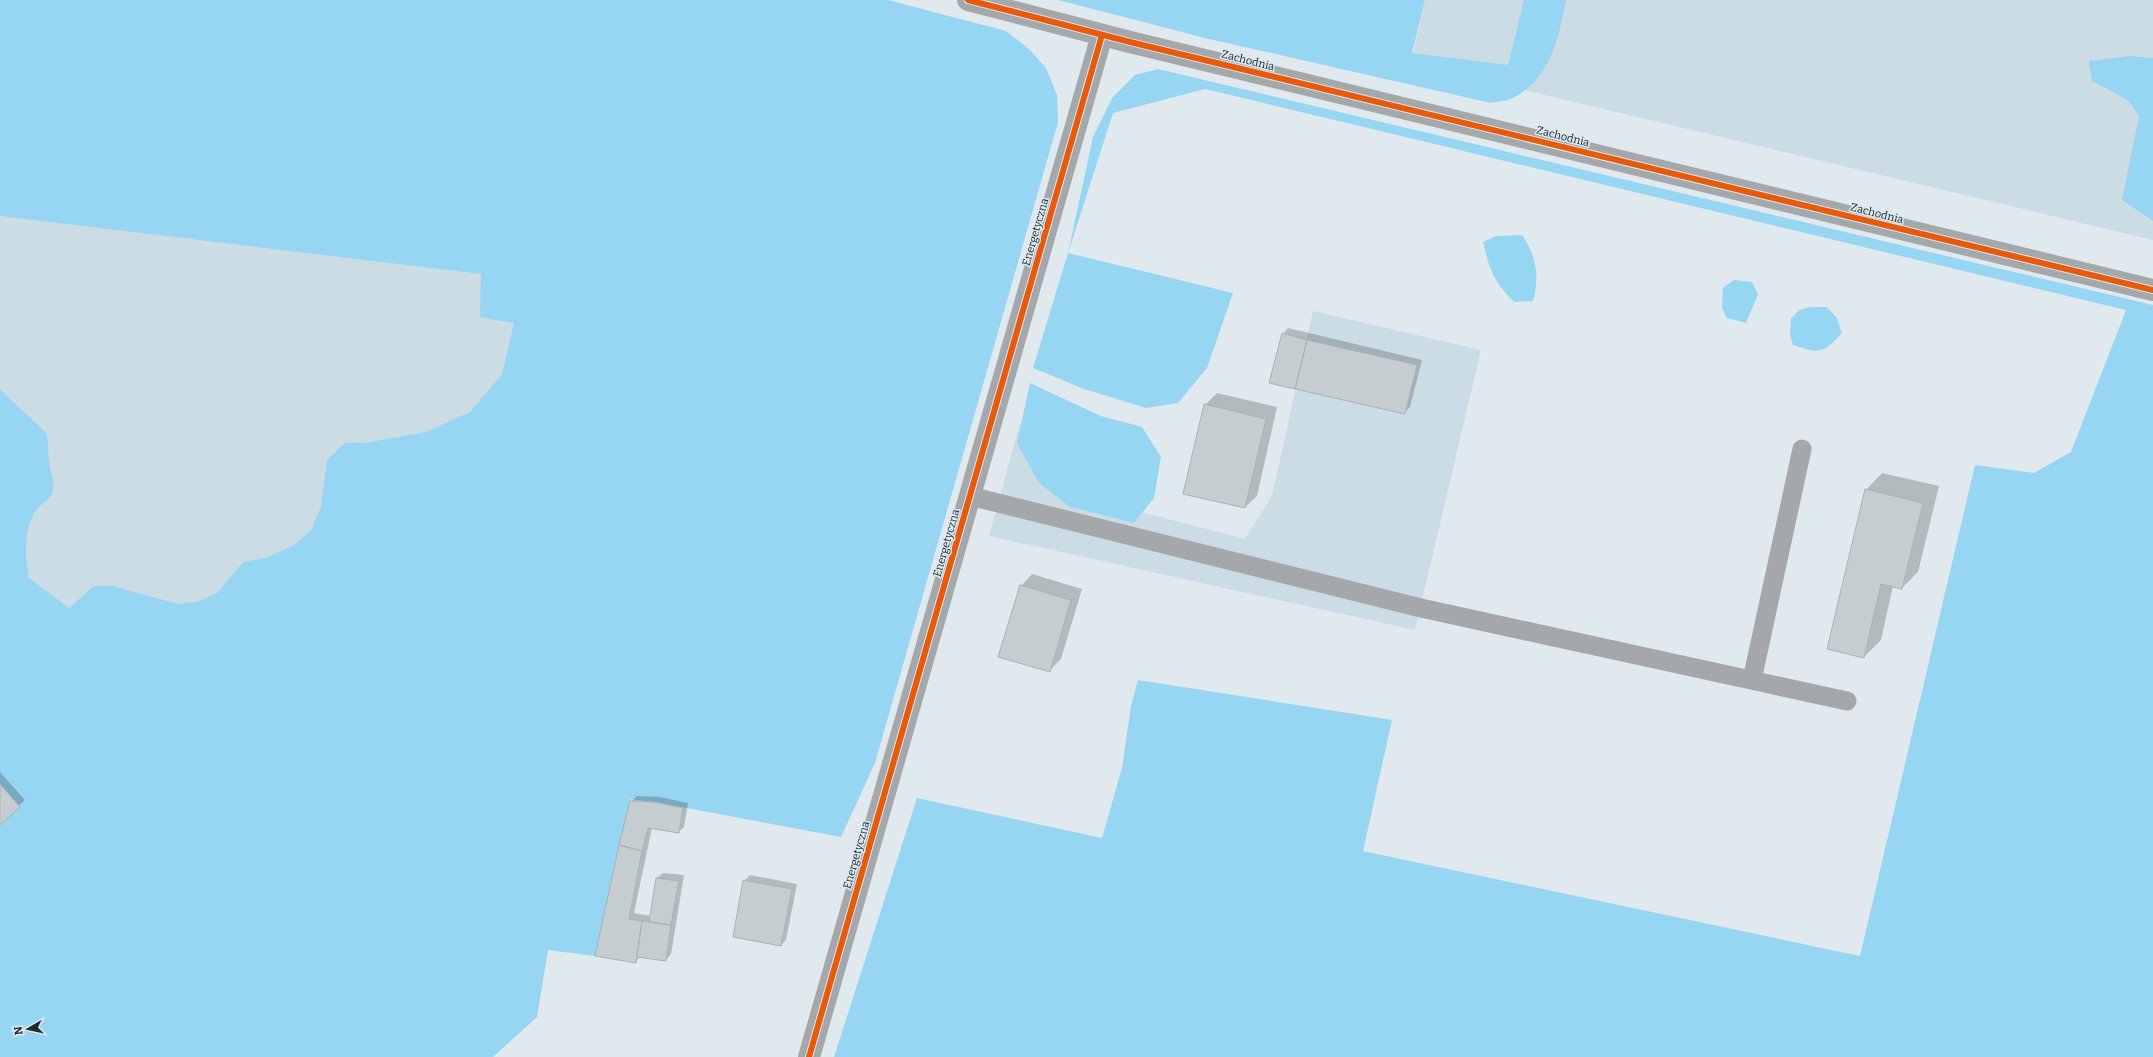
<svg xmlns="http://www.w3.org/2000/svg" width="2153" height="1057" viewBox="0 0 2153 1057" font-family="Bitter,serif">
<rect width="100%" height="100%" fill="#e0e9ed"/>
<path fill="#ccdce4" d="M1425 0H2153V240L1411 63Z
M0 211 635 290 0 858Z
M1313 311 1481 350 1415 630 989 536 1020 423 1060 491 1245 539 1272 496Z"/>
<path fill="#97d6f3" d="M0 0H888L1006 31 1029 49 1046 68 1057 95 1058 122 875 763 841 837 654 802 631 799 595 956 548 950 537 1017 493 1057H0V825L20 807 0 784V389L46 433C50 443 47 451 49 461 50 473 56 481 52 494 49 500 41 504 37 509 23 529 25 555 29 578L69 608 94 586H113L178 604 200 601 217 593 243 562 266 558 294 545 311 530 321 507 327 460 345 443H364L426 432 470 412 502 374 514 323 480 317 481 274 0 216Z
M1058 0H1425L1412 53 1508 65 1524 0H1566C1559 37 1551 77 1515 97 1509 101 1499 101 1491 103L1209 39Z
M2130 56 2153 58V221L2122 200 2139 116 2128 100 2092 81 2089 61Z
M1158 69 2153 305V1057H834L917 798 1102 838 1122 768 1131 706 1138 680 1392 720 1363 851 1860 956 1975 465 2034 473 2071 452 2126 310 1205 89 1113 113 1068 253 1233 293 1207 368 1178 403 1146 408 1084 389 1033 368 1068 253 1093 137 1112 98 1135 75Z
M1522 235C1536 255 1540 277 1533 301L1514 302C1493 280 1490 271 1483 242L1496 236Z
M1734 280 1752 282 1758 294 1746 323 1727 318 1722 308 1723 288Z
M1810 307H1827L1837 318 1842 333C1823 354 1819 354 1793 345L1790 335 1791 319 1799 310Z
M1030 383 1101 416 1142 427 1161 457 1154 498 1134 523 1070 507 1039 483 1017 443Z"/>
<path fill="#0003" d="M1288 328 1422 360 1410 407 1405 412 1283 334Z
M1217 393 1277 407 1257 496 1245 507 1205 405Z
M1882 473 1939 486 1918 572 1902 588 1893 586 1881 640 1864 657 1866 490Z
M1032 574 1082 589 1061 659 1049 671 1021 586Z
M0 772 25 800 0 823Z
M637 796 660 797 688 803 684 827 678 832 652 828 634 913 651 916 657 878 663 873 684 875 671 954 666 960 641 956 635 962 596 955 631 801Z
M750 875 797 884 786 940 781 945 744 881Z"/>
<path fill="#c6cdd0" stroke="#abb1b4" d="M1282 333 1307 340 1295 389 1269 383Z
M1307 340 1417 365 1405 414 1295 389Z
M1204 404 1266 419 1245 508 1183 494Z
M1865 489 1923 503 1902 589 1881 584 1864 658 1827 649Z
M1020 585 1071 600 1050 672 998 657Z
M0 784 20 807 0 825Z
M630 801 654 802 683 808 679 833 648 828 642 851 619 845Z
M619 845 642 851 629 919 642 921 636 963 595 956Z
M656 878 679 881 671 925 649 922Z
M743 880 792 889 781 946 733 937Z
M642 921 671 925 666 961 637 957Z"/>
<g fill="none" stroke-linecap="round" stroke-linejoin="round">
<path stroke="#a4a8aa" stroke-width="19" d="M970 496 1421 608 1847 701
M1752 680 1802 449"/>
<path stroke="#a4a8aa" stroke-width="22" d="M968 0 1130 42 2153 290
M809 1057 1102 35"/>
<defs>
<path id="cycleway" d="M968 0 1130 42 2153 290
M809 1057 1102 35"/>
</defs>
<use href="#cycleway" stroke="#dbeaf2" stroke-width="8"/>
<use href="#cycleway" stroke="#e8590c" stroke-width="6"/>
</g>
<g text-anchor="middle" stroke-width="3" stroke-linejoin="round" paint-order="stroke">
<g font-size="11" fill="#23282b" stroke="#dbeaf2">
<text transform="translate(1248 60) rotate(14)" y="4">Zachodnia</text>
<text transform="translate(1563 136) rotate(14)" y="4">Zachodnia</text>
<text transform="translate(1877 213) rotate(14)" y="4">Zachodnia</text>
<text transform="translate(1035 232) rotate(-74)" y="4">Energetyczna</text>
<text transform="translate(946 543) rotate(-74)" y="4">Energetyczna</text>
<text transform="translate(856 855) rotate(-74)" y="4">Energetyczna</text>
</g>
</g>
<g transform="translate(28 1029) rotate(261)" stroke="#dbeaf2" stroke-width="3" paint-order="stroke">
<path d="M0-3L7 15L0 10L-7 15Z" fill="#23282b"/>
<text y="-6" font-size="11" font-weight="bold" text-anchor="middle" fill="#23282b">N</text>
</g>
</svg>
